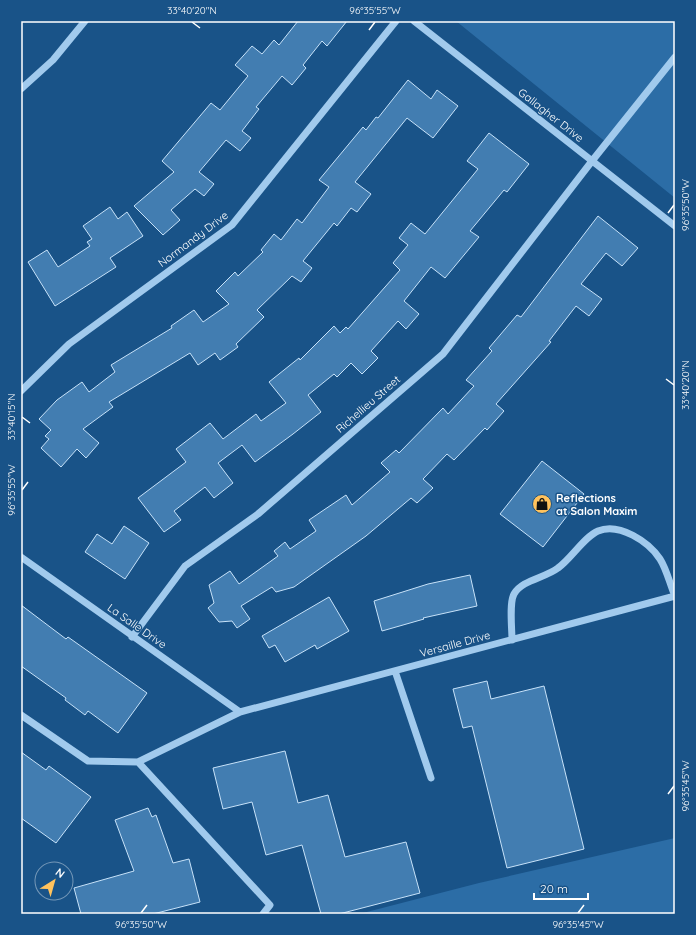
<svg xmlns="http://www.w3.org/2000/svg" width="696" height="935" viewBox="0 0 696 935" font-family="Quicksand,sans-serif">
<rect width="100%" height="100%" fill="#195388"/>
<path fill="#2c6da6" d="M456 21H675V198Z
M675 838V914H359L479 883Z"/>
<path fill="#427db1" stroke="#c7e2f9" d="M298 21H347L327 46 322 41 303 65 306 68 292 85 282 76 256 107 259 109 242 131 251 138 240 151 226 140 199 172 214 184 204 196 195 189 171 210 180 220 163 235 134 206 174 172 162 161 211 103 220 110 248 76 235 65 252 46 262 54 274 40 279 45Z
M408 80 431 99 437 90 458 106 433 138 407 118 355 182 371 194 357 212 351 208 337 226 334 223 303 261 312 268 301 282 292 276 257 310 264 317 236 344 238 347 220 360 215 353 198 365 190 353 109 402 113 407 83 429 99 443 86 458 77 449 61 467 41 448 49 439 45 436 51 430 39 419 57 400 82 382 89 392 115 372 111 365 172 328 171 326 194 310 203 322 229 304 216 291 235 272 238 276 263 252 261 250 274 234 281 240 297 219 302 223 329 187 319 180 363 127 366 130 376 117 378 118Z
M489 133 529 164 507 192 504 190 470 231 479 237 445 278 431 267 404 301 419 314 406 329 398 321 371 351 378 358 362 374 351 363 337 377 334 374 308 395 321 412 293 434 255 462 242 445 218 463 233 483 214 498 205 487 174 511 181 520 164 532 138 498 186 462 176 449 210 423 223 439 256 414 261 421 286 403 269 382 299 358 300 360 334 326 340 333 346 327 348 329 400 270 393 263 408 245 399 238 411 223 425 234 478 169 467 161Z
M110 207 118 219 127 212 143 236 110 258 116 267 55 306 28 262 47 250 58 267 90 246 87 242 92 239 83 226Z
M598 216 638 248 622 266 606 253 581 284 602 299 589 316 576 306 549 341 551 342 496 404 504 411 487 430 485 428 454 460 447 454 423 479 433 488 417 503 411 498 366 536 294 587 276 592 272 587 241 606 250 619 237 628 232 621 219 622 208 608 214 603 209 585 230 571 239 584 278 556 274 551 285 542 290 549 316 531 309 520 346 495 352 505 390 472 381 463 396 450 399 453 443 408 448 414 474 386 466 380 492 351 489 348 517 315 521 317Z
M542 461 584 494 543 547 500 514Z
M124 526 149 543 125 579 85 552 97 534 112 544Z
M470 575 477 606 423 618 424 619 382 631 374 601 428 584Z
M329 597 349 631 317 649 315 645 285 662 275 645 269 648 262 636Z
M21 605 66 639 68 637 147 693 118 733 88 711 85 715 65 700 66 698 21 666Z
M487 681 491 699 544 686 584 849 507 868 472 726 463 728 453 689Z
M285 751 298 803 328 795 345 857 406 842 420 893 339 914H321L302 845 266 855 252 802 223 809 213 768Z
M21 752 46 770 49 766 91 797 56 843 21 818Z
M148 808 152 817 156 815 173 863 189 859 200 902 153 914H81L74 888 134 871 115 820Z"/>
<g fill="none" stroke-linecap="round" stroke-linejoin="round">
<path stroke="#a1caed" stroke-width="7" d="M414 21 675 226
M21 89 53 60 85 21
M21 391 69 344 232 225 396 21
M21 557 240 712
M132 637 185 566 258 514 443 354 592 161 675 57
M512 640C512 629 509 603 514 594 522 580 545 578 558 568 571 559 584 537 598 531 619 522 649 542 660 559 667 570 670 585 675 596
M395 671 431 778
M21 715 88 761 138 762
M263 914 270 905 138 762 240 712 675 596"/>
</g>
<path fill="none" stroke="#fff" stroke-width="1.5" d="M192 22 200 28M369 30 375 22M668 213 674 205M666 379 674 385M22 417 30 423M22 490 28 482M668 794 674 786M141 913 147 905M578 913 584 905"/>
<defs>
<symbol id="shop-disc" viewBox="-11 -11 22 22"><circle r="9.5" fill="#ffc25d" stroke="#195388"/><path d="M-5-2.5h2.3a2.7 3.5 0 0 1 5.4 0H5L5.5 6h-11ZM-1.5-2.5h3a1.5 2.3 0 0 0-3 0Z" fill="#111"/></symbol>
</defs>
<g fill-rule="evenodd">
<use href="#shop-disc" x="531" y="493" width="22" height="22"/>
</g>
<g text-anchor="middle" stroke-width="3" stroke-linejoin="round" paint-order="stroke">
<g font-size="11" fill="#fff" stroke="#195388">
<text transform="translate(551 115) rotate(38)" y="4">Gallagher Drive</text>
<text transform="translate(193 239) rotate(-37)" y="4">Normandy Drive</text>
<text transform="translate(368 404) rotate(-41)" y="4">Richellieu Street</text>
<text transform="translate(137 626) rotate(35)" y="4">La Salle Drive</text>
<text transform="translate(455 644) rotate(-15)" y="4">Versaille Drive</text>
</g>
<g font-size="11" font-weight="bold" fill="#fff" stroke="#195388" text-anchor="start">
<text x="556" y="502">Reflections<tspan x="556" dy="13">at Salon Maxim</tspan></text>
</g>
</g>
<rect width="696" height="935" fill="none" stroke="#195388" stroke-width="44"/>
<g transform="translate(54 881) rotate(37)"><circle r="19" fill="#195388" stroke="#7598b8"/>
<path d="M0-3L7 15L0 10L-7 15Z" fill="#ffc25d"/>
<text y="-6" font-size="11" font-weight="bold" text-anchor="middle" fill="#ffffff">N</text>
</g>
<path d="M534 893v6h54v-6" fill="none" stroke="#ffffff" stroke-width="2"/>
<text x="540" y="893" font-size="12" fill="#ffffff" stroke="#195388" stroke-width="3" paint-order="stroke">20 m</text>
<rect x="22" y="22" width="652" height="891" fill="none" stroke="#fff" stroke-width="1.5"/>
<g font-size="10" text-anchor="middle" fill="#fff">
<text x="192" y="14">33°40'20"N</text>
<text x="375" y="14">96°35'55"W</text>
<text transform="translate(685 205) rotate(-90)" y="4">96°35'50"W</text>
<text transform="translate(685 385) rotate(-90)" y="4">33°40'20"N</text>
<text transform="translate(11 417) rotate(-90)" y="4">33°40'15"N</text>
<text transform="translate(11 490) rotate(-90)" y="4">96°35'55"W</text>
<text transform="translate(685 786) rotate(-90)" y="4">96°35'45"W</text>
<text x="141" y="928">96°35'50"W</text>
<text x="578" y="928">96°35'45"W</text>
</g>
</svg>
